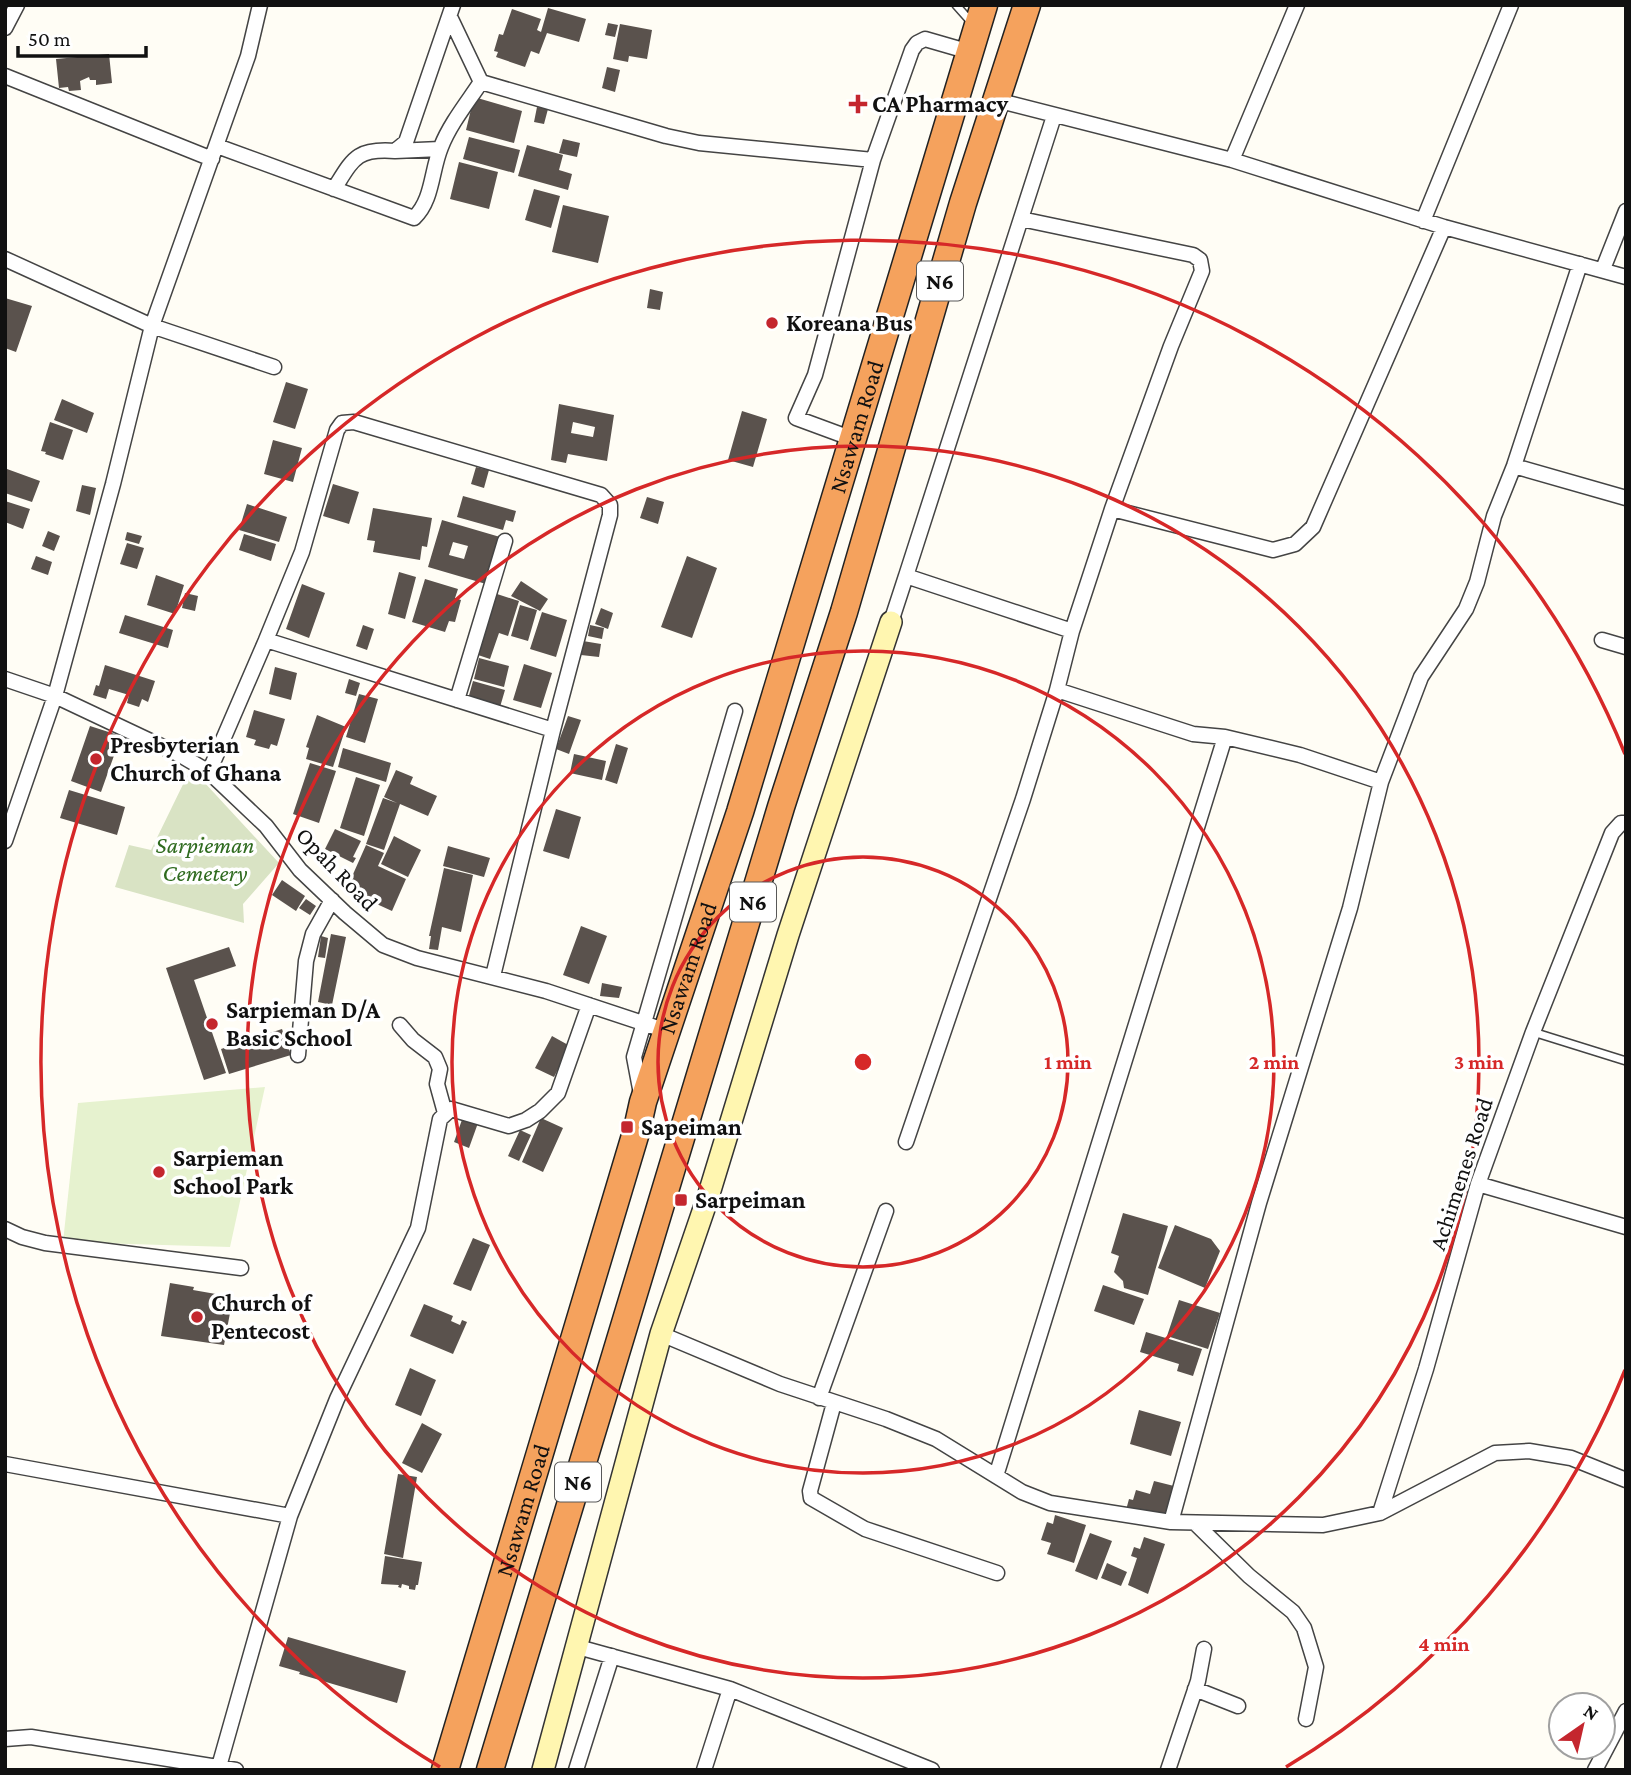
<svg xmlns="http://www.w3.org/2000/svg" width="1631" height="1775" viewBox="0 0 1631 1775" font-family="'Crimson Pro',serif">
<rect width="100%" height="100%" fill="#fffdf5"/>
<path fill="#d9e3c4" d="M191 768 279 863 243 904 244 923 115 887 129 845 151 850Z"/>
<path fill="#e6f2cf" d="M265 1087 230 1247 63 1242 78 1103Z"/>
<path fill="#5a524d" fill-rule="evenodd" d="M548 8 586 19 579 42 547 33 539 54 531 51 525 67 496 57 498 52 494 51 499 34 503 35 512 9 541 19 537 30 541 32Z
M608 23 618 25 615 37 605 35Z
M620 24 652 30 647 59 629 56 628 62 613 59Z
M109 54 112 83 96 85V80H90L89 77 80 81 81 90 69 91 68 87 59 88 56 59Z
M607 67 620 70 615 92 602 88Z
M474 97 522 111 514 143 466 130Z
M537 107 548 109 544 124 534 122Z
M469 137 520 150 514 173 463 159Z
M563 139 580 143 577 157 559 153Z
M527 145 563 155 559 170 572 174 568 190 518 176Z
M459 162 498 172 489 209 450 199Z
M534 189 560 196 551 228 525 220Z
M563 205 609 216 598 263 552 252Z
M650 289 663 292 660 310 647 308Z
M5 298 32 306 16 352 5 348Z
M286 382 308 389 295 429 273 422Z
M62 399 94 413 87 433 54 420Z
M559 404 614 415 607 461 568 454 566 463 551 460ZM573 422 595 427 593 437 571 433Z
M742 411 767 419 753 467 728 460Z
M50 422 73 430 63 460 45 454 46 452 41 451Z
M273 440 302 448 293 482 264 474Z
M476 467 489 470 484 488 471 484Z
M7 469 40 481 32 502 5 493Z
M333 484 359 492 349 524 323 516Z
M82 485 96 488 90 515 76 511Z
M463 496 516 511 513 522 506 520 503 530 457 517Z
M647 497 664 502 658 524 640 518Z
M5 501 30 509 23 529 5 522Z
M247 504 287 517 279 542 239 530Z
M373 508 432 518 427 547 422 546 420 560 373 552 375 541 367 540Z
M442 520 500 537 486 584 428 567ZM453 542 468 546 464 559 449 555Z
M48 531 60 536 54 551 42 546Z
M127 532 142 536 139 544 125 540Z
M244 534 276 544 271 561 239 550Z
M127 543 144 548 137 569 120 564Z
M36 556 52 562 48 575 31 569Z
M687 556 717 568 692 638 661 627Z
M399 572 416 577 405 619 388 614Z
M156 575 184 585 175 614 147 605Z
M425 579 458 589 455 598 461 600 455 622 449 621 445 632 412 622Z
M521 581 548 599 540 611 511 596Z
M302 584 325 593 309 638 286 629Z
M185 593 198 596 195 611 182 608Z
M497 594 519 601 508 636 499 633 490 659 478 655Z
M520 605 537 610 528 641 511 636Z
M601 608 613 613 608 629 595 624Z
M542 612 567 620 556 657 530 649Z
M125 615 173 630 168 648 119 633Z
M363 625 374 629 367 650 356 646Z
M590 625 604 628 602 639 588 636Z
M583 641 601 644 599 657 581 655Z
M479 658 509 666 504 687 474 679Z
M524 664 552 673 541 708 513 700Z
M105 665 155 681 148 702 142 699 139 707 127 703 129 695 109 689 106 699 93 695 96 685 99 686Z
M275 667 297 673 291 700 269 694Z
M349 679 360 683 356 696 345 693Z
M473 681 505 690 500 707 468 699Z
M359 694 378 699 365 743 346 737Z
M254 710 285 719 277 746 271 744 269 749 254 745 256 740 246 737Z
M317 715 346 727 333 767 306 759 309 748 306 747Z
M568 716 581 720 569 754 556 749Z
M90 726 121 736 101 792 71 781Z
M616 744 628 748 617 784 605 780Z
M343 748 391 763 386 782 338 767Z
M574 754 606 761 602 780 570 773Z
M310 763 336 771 319 823 293 814Z
M396 770 413 777 410 784 437 796 428 816 400 804 384 850 366 844 383 798 397 803 384 797Z
M356 777 380 785 364 836 340 828Z
M69 790 125 807 117 835 60 818Z
M556 809 581 817 569 859 543 851Z
M335 829 361 841 353 857 356 858 353 863 325 849Z
M394 836 421 850 408 877 381 864Z
M366 845 384 853 378 866 406 879 392 911 346 890Z
M448 846 490 858 484 877 443 866Z
M444 868 473 875 461 932 442 927 438 950 429 949 431 936H429Z
M282 880 305 896 296 911 272 895Z
M306 899 316 906 310 915 299 908Z
M581 926 607 936 589 984 563 975Z
M331 934 346 937 332 1005 318 1002Z
M321 936 328 938 325 958 318 957Z
M229 947 236 966 194 980 226 1073 204 1080 166 968Z
M602 983 622 987 619 998 600 996Z
M282 1029 291 1055 229 1074 221 1049Z
M552 1036 570 1046 554 1077 535 1068Z
M463 1117 478 1123 469 1148 454 1142Z
M541 1118 563 1128 543 1172 522 1162Z
M520 1130 531 1135 519 1161 508 1156Z
M1123 1213 1168 1226 1148 1295 1124 1288 1123 1281 1114 1272 1119 1256 1111 1253Z
M1175 1225 1211 1239 1220 1251 1205 1288 1158 1268Z
M473 1238 490 1245 471 1291 453 1284Z
M170 1283 194 1287 193 1290 233 1297 224 1345 161 1336Z
M1103 1285 1144 1299 1134 1325 1094 1311Z
M1179 1300 1220 1313 1208 1349 1167 1336Z
M424 1304 453 1316 451 1321 460 1325 462 1320 467 1322 453 1354 410 1336Z
M1146 1332 1202 1349 1193 1376 1177 1371 1179 1364 1140 1352Z
M410 1368 436 1380 421 1416 395 1405Z
M1139 1410 1181 1422 1171 1456 1130 1444Z
M422 1423 442 1434 422 1473 402 1463Z
M398 1474 417 1477 403 1558 384 1554Z
M1154 1481 1174 1486 1165 1520 1126 1510 1129 1499 1133 1500 1136 1490 1150 1494Z
M1055 1515 1086 1525 1074 1563 1047 1554 1051 1543 1041 1540 1047 1522 1053 1524Z
M1090 1533 1112 1541 1097 1580 1075 1571Z
M1144 1537 1165 1544 1148 1594 1128 1585 1137 1558 1131 1556 1134 1547 1140 1549Z
M385 1556 422 1562 418 1585H416L415 1590 409 1589V1586L402 1584 401 1588 398 1587 399 1585 381 1584Z
M1107 1563 1127 1572 1121 1586 1101 1578Z
M288 1637 406 1671 397 1703 299 1674 300 1672 279 1666Z"/>
<g fill="none" stroke-linecap="round" stroke-linejoin="round">
<defs>
<path id="lane" d="M956 5 972 23
M1533 1032 1626 1061"/>
<path id="street" d="M450 17 481 82 666 136 699 143 873 160
M5 28 17 5
M5 76 212 159
M996 100 1232 160 1444 227 1626 277
M1054 116 906 576 1072 631
M217 146 414 218C433 200 431 171 441 147 450 124 467 103 481 82
M395 151 440 149
M1232 160 1297 5
M334 189C353 159 356 148 395 151L406 142 453 5
M1423 221 1511 5
M5 259 152 326 274 367
M1603 269 1626 211
M853 439 796 418 815 375 873 160 912 50 917 43 925 39 970 52
M1514 466 1626 498
M1112 509 1273 550 1295 544 1313 527 1444 227
M891 622 906 576
M266 640 302 552 337 430 342 423 354 422 601 495 610 505V515L553 730 493 976
M1602 640 1626 647
M5 679 55 696 180 755 209 772 266 826 300 870 345 913 383 945 417 958 546 991 667 1031
M1057 690 1193 734 1225 737 1300 755 1381 782
M457 700 505 541
M209 772 266 640 553 730
M5 841 55 696 113 484 152 326 248 56 260 5
M400 1025 413 1040 435 1057 440 1069 437 1084 445 1113
M298 1055 306 961 313 934 332 900
M641 1094 634 1057 735 711
M906 1142 1023 799 1057 690 1072 631 1112 509 1171 346 1202 271 1200 260 1193 255 1021 219
M1478 1184 1626 1227
M5 1229 22 1237 45 1243 241 1268
M661 1334 780 1384 886 1419 936 1439 1022 1492 1050 1503 1171 1522 1323 1525 1380 1513 1495 1453 1529 1451 1571 1458 1626 1480
M819 1398 886 1211
M834 1403 810 1491 811 1498 865 1529 997 1573
M5 1464 290 1516
M996 1476 1225 737
M1380 1513 1426 1369 1478 1184 1533 1032 1612 833 1621 823H1626
M1171 1522 1259 1203 1350 908 1381 782 1421 677 1466 609 1477 582 1494 516 1514 466 1580 264
M1195 1523 1249 1576 1293 1612 1304 1628 1316 1667 1306 1719
M578 1647 730 1689 932 1770
M1195 1689 1238 1706
M5 1739 31 1737 236 1770
M218 1770 290 1516 337 1399 418 1228 440 1119 451 1109 509 1126 526 1120 540 1111 558 1093 589 1005
M576 1770 612 1656
M704 1770 730 1689
M1168 1770 1198 1681 1204 1649
M1595 1770 1626 1711"/>
<path id="secondary" d="M543 1770 661 1334 708 1197 788 935 891 622"/>
<g id="highway">
<path id="s1" d="M445 1770 637 1129 643 1102 740 812 984 5"/>
<path d="M490 1770 781 807 844 612 963 203 1027 5"/>
</g>
</defs>
<use href="#lane" stroke="#444" stroke-width="10"/>
<use href="#street" stroke="#444" stroke-width="17"/>
<use href="#secondary" stroke="#333" stroke-width="24"/>
<use href="#highway" stroke="#222" stroke-width="29"/>
<use href="#lane" stroke="#fff" stroke-width="7"/>
<use href="#street" stroke="#fff" stroke-width="14"/>
<use href="#secondary" stroke="#fff6b0" stroke-width="21"/>
<use href="#highway" stroke="#f5a25d" stroke-width="26"/>
</g>
<g fill="none" stroke="#d62828" stroke-width="3.5">
<circle cx="863" cy="1062" r="205"/>
<circle cx="863" cy="1062" r="411"/>
<circle cx="863" cy="1062" r="616"/>
<path d="M1625 1370A822 822 0 0 1 1286 1767M440 1767A822 822 0 1 1 1625 754"/>
</g>
<g fill="#c4262e" stroke="#fff" stroke-width="2.5">
<path d="M854.5 93.5h7v7h7v7h-7v7h-7v-7h-7v-7h7z"/>
<circle cx="772" cy="323" r="7"/>
<circle cx="96" cy="759" r="7"/>
<circle cx="212" cy="1024" r="7"/>
<rect x="620" y="1120" width="14" height="14" rx="3.5"/>
<circle cx="159" cy="1172" r="7"/>
<rect x="674" y="1193" width="14" height="14" rx="3.5"/>
<circle cx="197" cy="1317" r="7"/>
</g>
<g text-anchor="middle" stroke-width="7" stroke-linejoin="round" paint-order="stroke">
<g fill="#fff" stroke="#585858" stroke-width="2">
<rect x="917" y="261.5" width="46" height="39" rx="5"/>
<rect x="730" y="882.5" width="46" height="39" rx="5"/>
<rect x="555" y="1462.5" width="46" height="39" rx="5"/>
</g>
<g font-size="23" font-weight="bold" fill="#111">
<text x="940" y="289">N6</text>
<text x="753" y="910">N6</text>
<text x="578" y="1490">N6</text>
</g>
<g font-size="24" font-weight="bold" fill="#111" stroke="#fff" text-anchor="start">
<text x="872" y="112">CA Pharmacy</text>
<text x="786" y="331">Koreana Bus</text>
<text x="110" y="753">Presbyterian<tspan x="110" dy="28">Church of Ghana</tspan></text>
<text x="226" y="1018">Sarpieman D/A<tspan x="226" dy="28">Basic School</tspan></text>
<text x="641" y="1135">Sapeiman</text>
<text x="173" y="1166">Sarpieman<tspan x="173" dy="28">School Park</tspan></text>
<text x="695" y="1208">Sarpeiman</text>
<text x="211" y="1311">Church of<tspan x="211" dy="28">Pentecost</tspan></text>
</g>
<g font-size="24" fill="#111" stroke="#fff">
<text dy="8" stroke="none"><textPath href="#s1" startOffset="1405">Nsawam Road</textPath></text>
<text transform="translate(337 869) rotate(46)" y="8">Opah Road</text>
<text dy="8" stroke="none"><textPath href="#s1" startOffset="838">Nsawam Road</textPath></text>
<text transform="translate(1461 1174) rotate(-72)" y="8">Achimenes Road</text>
<text dy="8" stroke="none"><textPath href="#s1" startOffset="271">Nsawam Road</textPath></text>
</g>
<g font-size="24" font-style="italic" fill="#2f6b1f" stroke="#fff">
<text x="205" y="853">Sarpieman<tspan x="205" dy="28">Cemetery</tspan></text>
</g>
</g>
<circle cx="863" cy="1062" r="10" fill="#d62828" stroke="#fff" stroke-width="3.5"/>
<g font-size="21" text-anchor="middle" font-weight="bold" fill="#d62828" stroke="#fff" stroke-width="7" stroke-linejoin="round" paint-order="stroke">
<text x="1068" y="1069">1 min</text>
<text x="1274" y="1069">2 min</text>
<text x="1479" y="1069">3 min</text>
<text x="1444" y="1651">4 min</text>
</g>
<rect width="1631" height="1775" fill="none" stroke="#111111" stroke-width="14"/>
<g transform="translate(1582 1726) rotate(34)"><circle r="33" fill="#ffffff" stroke="#a0a0a0" stroke-width="2"/>
<path d="M0-5L12 26L0 18L-12 26Z" fill="#c4262e"/>
<text y="-10" font-size="19" font-weight="bold" text-anchor="middle" fill="#111111">N</text>
</g>
<path d="M18 46v10h128v-10" fill="none" stroke="#111111" stroke-width="3.5"/>
<text x="28" y="46" font-size="21" fill="#111111" stroke="#ffffff" stroke-width="5" paint-order="stroke">50 m</text>
</svg>
